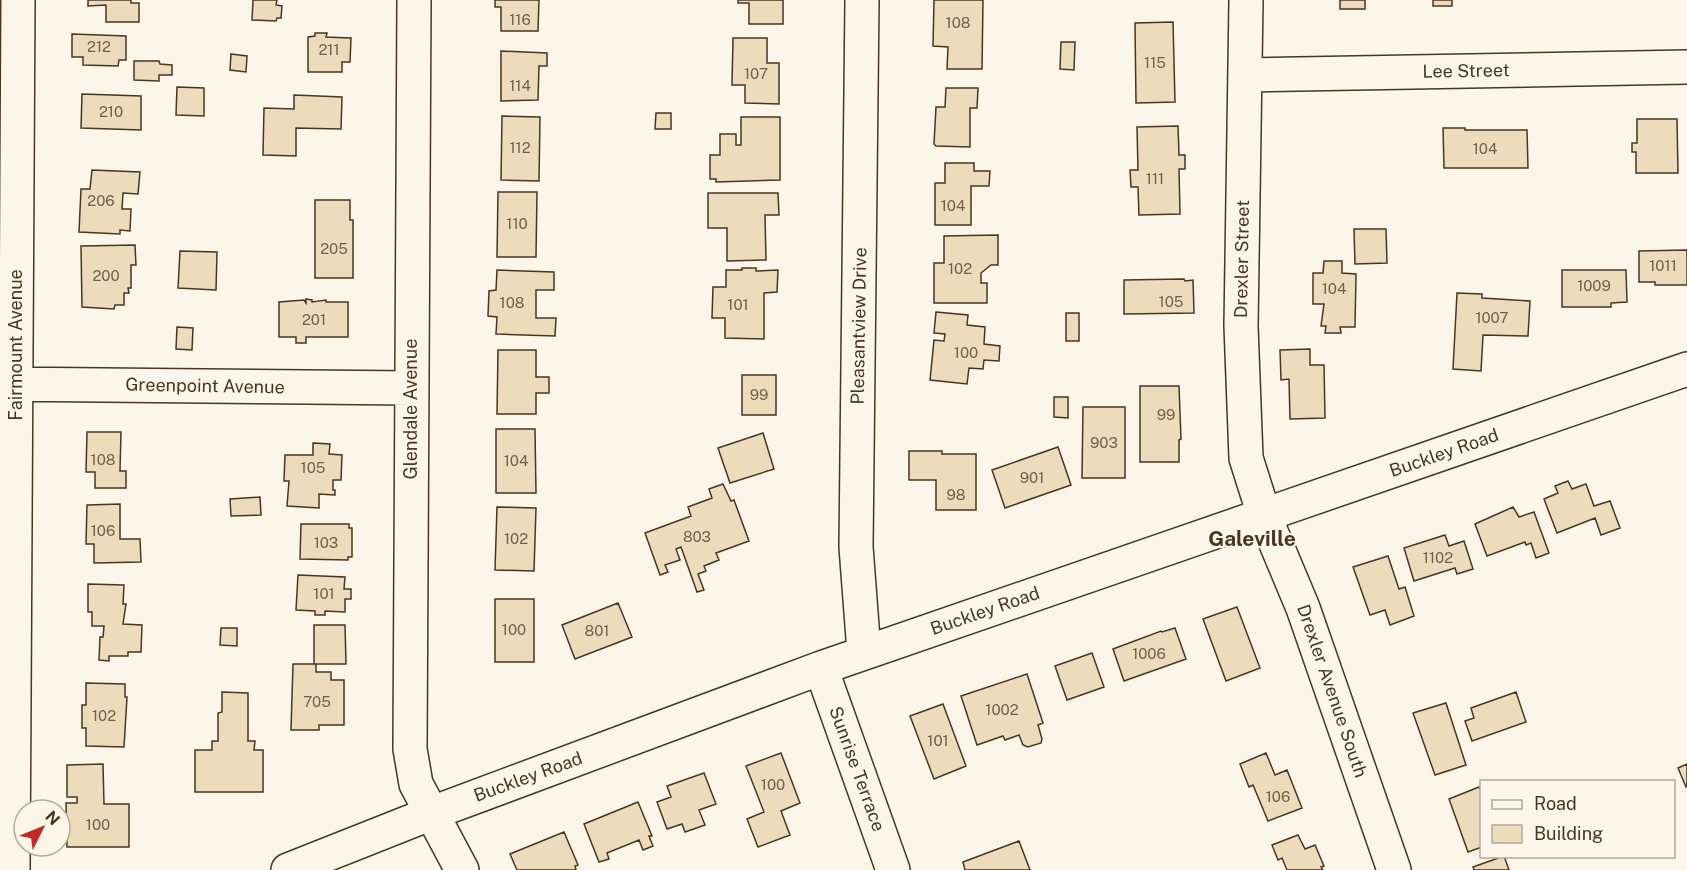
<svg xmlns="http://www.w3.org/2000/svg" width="1687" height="870" viewBox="0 0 1687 870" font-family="'Public Sans',sans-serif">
<rect width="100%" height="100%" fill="#fbf6e9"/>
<path fill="#ecdcbc" stroke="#4a3520" stroke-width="1.5" d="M88 0H131V3H139V22H106V5L88 6Z
M253 0H277L276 5 282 6 281 18H277L276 21 252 20Z
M495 0H539L538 31H501V7H495Z
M738 0H783V24H749V3H738Z
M934 0H983L982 69H947L948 47 933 46Z
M1340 0H1365V9H1340Z
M1433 0H1452V6H1433Z
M1173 22 1175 102 1136 103 1135 23Z
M315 33H327L326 37 351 38 350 62H342V72H308V37L315 36Z
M72 34 126 36V60H119L118 66 83 65V57H72Z
M733 38H767V63H779V104L745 103V85H732Z
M1061 42H1075L1074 70 1060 69Z
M501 51 547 53V66H539L538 100 501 101Z
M231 54 247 56 246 72 230 70Z
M134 61H159L160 64 172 65V75H159V81L134 80Z
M177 87 204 88V116L176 115Z
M946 88H978L977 108H970V147L936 146 934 144 936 107H945Z
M82 94 141 96V130L81 128Z
M294 95 342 97 341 129 296 128V156L263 155 264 108 294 109Z
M656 113H671V129H655Z
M502 116 540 117 539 181 501 180Z
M741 117H780V180L716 182V179H710V155H720V134H736V145H741Z
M1637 119H1677L1678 173H1636V152H1632V143H1637Z
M1178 126 1179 155H1185V169H1179L1180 214 1139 215 1138 187H1131L1130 170H1138L1137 127Z
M1443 128H1465V130H1527L1528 168H1444Z
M945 163H974V171H990L989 186H971V225H935V183H945Z
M92 170 140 172 138 194 123 193 122 209H131L130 231 120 230V234L79 232 81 189H90Z
M498 192H537L536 257H497Z
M708 193H778L779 215H765L766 260 727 261V228H708Z
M315 200H350V220H353V278H315Z
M1354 229H1386L1387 263 1355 264Z
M998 235V265H991L981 273V283H987V303H934V263H944V236Z
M135 245 136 265H131V288H128L129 293H124V305H115L114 309 82 307 81 246Z
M1687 250V285H1655V282H1639V251Z
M180 251 217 252 216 290 178 288Z
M1324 261H1342V273L1356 274 1355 327H1340L1341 333H1325L1326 326H1321L1324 304H1313V273H1323Z
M742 268H756V271L778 270 777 292 764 293V339L725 338V318H712L713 287H726V270H742Z
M497 270 554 272V290H536V318H556L555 336 496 334 497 317 488 316 489 291 496 290Z
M1562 270H1626L1627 302 1611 303V307H1562Z
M1184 279 1185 281 1193 280 1194 313 1124 314V280Z
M1457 293 1482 294V298L1530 301 1528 336 1483 335 1481 371 1453 369Z
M306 299 312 300V302L326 300V302H348V337H306V343H296V337H279V302L304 300 306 303Z
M936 312 968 315 967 325 985 327 984 344 1000 346 999 361 984 360 983 369 969 368 967 384 930 380 934 340 944 341 945 334 934 333Z
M1066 313H1079V341H1066Z
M177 327 193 328 192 350 176 349Z
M1310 349V365H1324L1325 418 1290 419 1289 379 1281 380 1280 350Z
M498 350H536V377H549V393H536V414H497Z
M742 375H776V415H742Z
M1140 386H1179L1181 439 1179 440V462H1140Z
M1054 397H1068V418L1054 417Z
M1083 407H1125V478H1082Z
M496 429H535L536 493H496Z
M87 432H121L120 471H126V488H95V472H86Z
M763 433 774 469 730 483 718 448Z
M313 443 330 444 329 454 342 455 341 480H333V490H335V495L319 494V508L287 506 289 481H284L285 455H313Z
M1058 447 1071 485 1005 508 992 470Z
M909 451H942V454H976V510H936V480H909Z
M1568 481 1572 489 1586 484 1594 506 1610 501 1620 528 1601 535 1595 518 1557 533 1544 499 1558 493 1555 486Z
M723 484 731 501 734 500 749 541 716 553 719 560 704 566 706 571 698 574 704 590 697 592 681 547 676 549 680 560 665 565 668 572 660 575 645 533 691 516 688 507 712 498 709 489Z
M260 497 261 515 231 516 230 499Z
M120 504V539H140L141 562 94 563V544H86L87 505Z
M497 507 536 508 534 571 495 570Z
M1513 507 1519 517 1534 512 1549 553 1536 558 1531 543 1526 545 1525 542 1487 556 1475 524Z
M301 524H349V528H352V557H348V560L300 559Z
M1445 535 1449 546 1464 541 1473 569 1457 574 1455 568 1414 581 1404 548Z
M1388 556 1399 589 1405 587 1414 616 1390 625 1385 610 1370 615 1353 567Z
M298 575 345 577 344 589H351V599H345V612L325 611V615H315V611L296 610Z
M88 584 124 585 123 604H126L123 624 142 625 141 652H128V656H109V661L99 660 100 637H103L104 626H92V612H88Z
M495 599H534V662H495Z
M618 603 632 637 575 659 562 625Z
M1237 607 1260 668 1226 681 1203 619Z
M314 625H345L346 664H314Z
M221 628H237V646L220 645Z
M1175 628 1186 659 1124 681 1113 649 1161 631 1162 632Z
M1092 653 1104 687 1067 700 1055 666Z
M293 664H316V672H331V680H344V725H319V730H291Z
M1027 674 1043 723 1038 725 1042 739 1041 743 1028 747 1023 745 1019 735 1005 740 1003 736 977 745 961 696Z
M86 683 125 684V697H127L124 747 86 746V728H82V705H86Z
M222 692 248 693V741H255L254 750H263V792H195V750H212V741H218V713L222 712Z
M1516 692 1526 722 1472 741 1465 721 1474 718 1471 708Z
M1446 703 1466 765 1435 775 1413 713Z
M943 704 966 766 934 779 910 716Z
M781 753 800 803 781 811 790 835 758 847 747 819 764 812 746 766Z
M1266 753 1275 775 1287 770 1302 808 1268 821 1253 785 1249 787 1240 764Z
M103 764 104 804H129V847H67L66 803H77V797H67V765Z
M1687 764V786L1686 787 1678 768Z
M704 773 716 804 699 810 705 825 685 832 682 824 667 829 657 802 671 797 667 786Z
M1479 787 1482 793V847L1468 852 1449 799Z
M638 802 652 836H649L653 846 643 850 639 840 607 853 609 859 599 862 584 824Z
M564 832 578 865 575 866 576 870H517L510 854Z
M1298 835 1305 849 1315 845 1324 866 1321 867 1323 870H1287L1282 858 1278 860 1272 845Z
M1019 841 1030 870H965L963 862Z
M1504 856 1509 870H1474L1473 867Z"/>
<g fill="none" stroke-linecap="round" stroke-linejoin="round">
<defs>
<path id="minor" d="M414 0 410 749 416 784 462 870
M862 0 856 547 864 652
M1246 0 1241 326 1246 458 1264 515 1303 608 1394 870
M1246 75 1687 67
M0 384 411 388
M821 668 893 870
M13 870 18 0
M288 870 432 813 821 668 1687 369"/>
</defs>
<use href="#minor" stroke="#4a3520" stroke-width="36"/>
<use href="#minor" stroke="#fbf6e9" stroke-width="33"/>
</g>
<g text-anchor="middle" stroke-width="4.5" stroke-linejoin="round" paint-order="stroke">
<g font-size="15" fill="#725f47">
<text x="520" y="25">116</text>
<text x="958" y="28">108</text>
<text x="99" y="52">212</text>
<text x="329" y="55">211</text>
<text x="1155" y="68">115</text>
<text x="756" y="79">107</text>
<text x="520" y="91">114</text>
<text x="111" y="117">210</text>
<text x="520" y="153">112</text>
<text x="1485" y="154">104</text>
<text x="1155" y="184">111</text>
<text x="101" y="206">206</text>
<text x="953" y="211">104</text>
<text x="517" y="229">110</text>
<text x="334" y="254">205</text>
<text x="1663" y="271">1011</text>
<text x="960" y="274">102</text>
<text x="106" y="281">200</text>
<text x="1594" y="291">1009</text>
<text x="1334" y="294">104</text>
<text x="1171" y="307">105</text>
<text x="512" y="308">108</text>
<text x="738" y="310">101</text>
<text x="1492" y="323">1007</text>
<text x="314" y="325">201</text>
<text x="966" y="358">100</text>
<text x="759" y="400">99</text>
<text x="1166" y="420">99</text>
<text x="1104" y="448">903</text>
<text x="103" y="465">108</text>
<text x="516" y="466">104</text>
<text x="313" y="473">105</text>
<text x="1032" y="483">901</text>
<text x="956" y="500">98</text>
<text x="103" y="536">106</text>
<text x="697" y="542">803</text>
<text x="516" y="544">102</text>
<text x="326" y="548">103</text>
<text x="1438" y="563">1102</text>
<text x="324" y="599">101</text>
<text x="514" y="635">100</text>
<text x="597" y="636">801</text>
<text x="1149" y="659">1006</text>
<text x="317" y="707">705</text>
<text x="1002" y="715">1002</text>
<text x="104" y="721">102</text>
<text x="938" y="746">101</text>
<text x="773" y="790">100</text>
<text x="1278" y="802">106</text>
<text x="98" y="830">100</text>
</g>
<g font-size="18" fill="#4a3520" stroke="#fbf6e9">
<text transform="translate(1466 71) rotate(-1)" y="6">Lee Street</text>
<text transform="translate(1242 259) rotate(-89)" y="6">Drexler Street</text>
<text transform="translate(859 326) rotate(-89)" y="6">Pleasantview Drive</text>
<text transform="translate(16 345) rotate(-90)" y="6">Fairmount Avenue</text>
<text transform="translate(205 386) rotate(1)" y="6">Greenpoint Avenue</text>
<text transform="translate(411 409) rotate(-90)" y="6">Glendale Avenue</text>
<text transform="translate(1444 453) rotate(-19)" y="6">Buckley Road</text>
<text transform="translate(985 611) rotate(-19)" y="6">Buckley Road</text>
<text transform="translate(1332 691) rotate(71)" y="6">Drexler Avenue South</text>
<text transform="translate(857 769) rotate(70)" y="6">Sunrise Terrace</text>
<text transform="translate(528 777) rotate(-20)" y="6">Buckley Road</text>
</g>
<g font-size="21" font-weight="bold" fill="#4a3520" stroke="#fbf6e9">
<text x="1252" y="546">Galeville</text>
</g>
</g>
<rect x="1480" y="780" width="195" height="78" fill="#fbf6e9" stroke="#b4a999" stroke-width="1.5"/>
<rect x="1492" y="800" width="30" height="9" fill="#fbf6e9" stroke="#b4a999" stroke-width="1.5"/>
<text x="1534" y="810" font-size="18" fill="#4a3520">Road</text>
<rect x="1492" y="825" width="30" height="18" fill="#ecdcbc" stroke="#b4a999" stroke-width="1.5"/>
<text x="1534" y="840" font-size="18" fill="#4a3520">Building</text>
<g transform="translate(42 828) rotate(47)"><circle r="28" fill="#fbf6e9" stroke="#b4a999" stroke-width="1.5"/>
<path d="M0-4.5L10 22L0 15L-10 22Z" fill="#c62828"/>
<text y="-9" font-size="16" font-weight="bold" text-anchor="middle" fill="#4a3520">N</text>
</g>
</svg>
